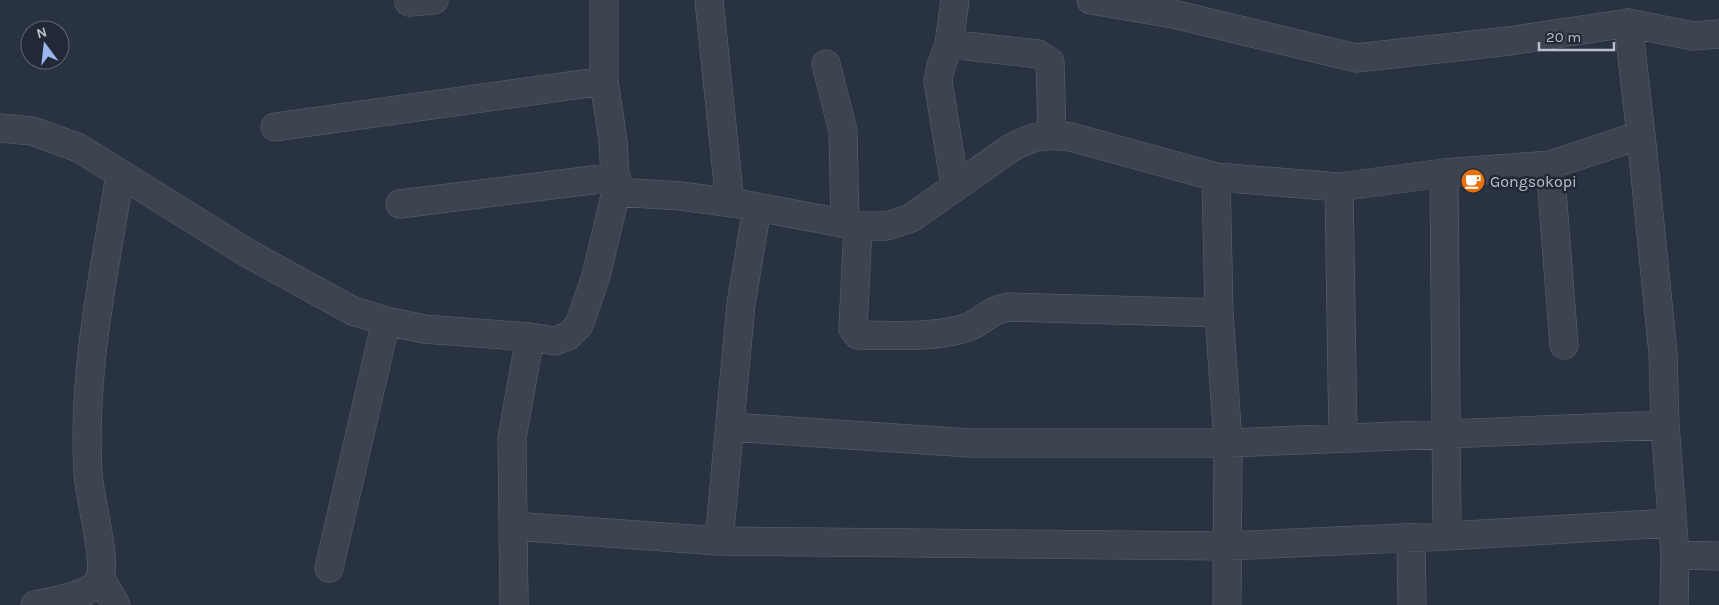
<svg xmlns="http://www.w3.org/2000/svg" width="1719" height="605" viewBox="0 0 1719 605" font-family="Karla,sans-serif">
<rect width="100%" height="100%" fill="#293240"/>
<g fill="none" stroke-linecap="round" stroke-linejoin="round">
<defs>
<path id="minor" d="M604 0V81L613 141 616 192
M709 0 730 203
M955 0 949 44 941 66 938 81 955 186
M1091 0 1173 14 1356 58 1509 41 1628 23
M409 2 434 0
M949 44 1038 54 1050 62 1052 135
M826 64 843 131 845 224
M275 127 604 81
M0 128 32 131 79 148 249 254 353 311 386 321 424 329 530 337 555 341 568 336 579 325 596 276 616 192 680 196 741 204 858 226H887L911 218 1011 148C1035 135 1044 134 1071 137L1216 177 1339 187 1444 173 1550 165 1641 135 1628 23 1693 36 1719 34
M1641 135 1663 353 1665 425 1675 555 1674 605
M1550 165 1564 345
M1444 173 1447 536
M1216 177 1219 313 1228 443 1227 605
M1339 187 1343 438
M400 204 616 177
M858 226 853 329 858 335C892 335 930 338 962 329 983 324 986 310 1010 307L1219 313
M730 427 970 443H1228L1665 425
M513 526 719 541 1227 546 1447 536 1671 523
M1411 538 1412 605
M719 541 741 304 757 208
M1675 555 1719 556
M329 568 386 321
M100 577 116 605
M35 605C52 601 93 596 100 578 107 559 89 496 88 473 82 372 104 273 120 175
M514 605 512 438 530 337"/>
</defs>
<use href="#minor" stroke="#5b626e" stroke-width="29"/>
<use href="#minor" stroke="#3d4450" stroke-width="28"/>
</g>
<defs>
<symbol id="cafe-disc" viewBox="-11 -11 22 22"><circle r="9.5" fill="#e8710a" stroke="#222936"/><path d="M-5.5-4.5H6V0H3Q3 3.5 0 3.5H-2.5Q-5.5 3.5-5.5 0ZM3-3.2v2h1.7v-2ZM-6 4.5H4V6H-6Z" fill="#fff"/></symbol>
</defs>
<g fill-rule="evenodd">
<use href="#cafe-disc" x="1459" y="167" width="28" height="28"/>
</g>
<g text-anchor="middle" stroke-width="5" stroke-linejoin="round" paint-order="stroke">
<g font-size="16" fill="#babfca" stroke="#222936" text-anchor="start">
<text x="1490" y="187">Gongsokopi</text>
</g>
</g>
<g transform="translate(45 45) rotate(345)"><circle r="24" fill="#222936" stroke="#5f6571"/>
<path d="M0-4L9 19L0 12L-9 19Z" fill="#9bb6ef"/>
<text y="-8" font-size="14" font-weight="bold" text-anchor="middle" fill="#babfca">N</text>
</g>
<path d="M1539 42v8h75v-8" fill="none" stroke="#babfca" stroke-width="2.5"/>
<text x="1546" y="42" font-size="15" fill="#babfca" stroke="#222936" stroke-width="4" paint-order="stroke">20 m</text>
</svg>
